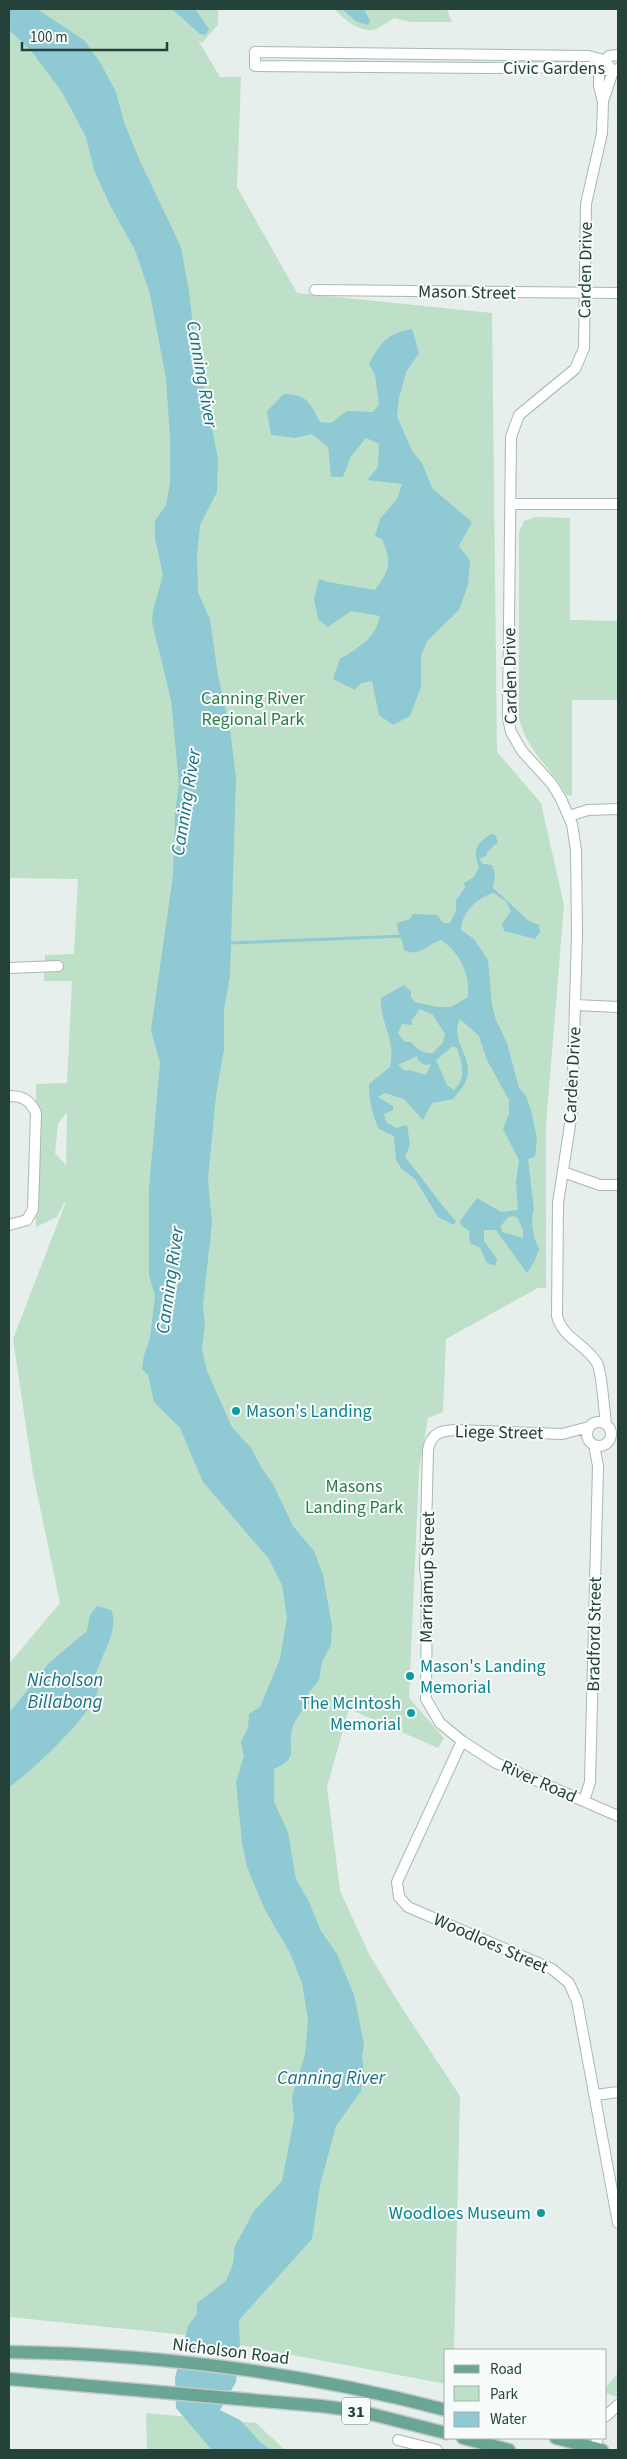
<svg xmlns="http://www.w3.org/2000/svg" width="627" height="2459" viewBox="0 0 627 2459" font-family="'Source Sans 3',sans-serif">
<rect width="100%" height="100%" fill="#e6efeb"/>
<path fill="#bfe0c8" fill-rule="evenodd" d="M9 9H218V25L202 43 198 40 220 77H241L237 187 297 293 492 313 497 752 541 803 564 905 546 1126V1288H538L446 1339 443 1412 428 1418 419 1470 409 1698 444 1738 438 1748 349 1709 327 1787 340 1891 370 1956 402 2008 460 2096 454 2350H446V2384L186 2335 9 2317V1664L60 1603 33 1474 13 1339 65 1204V1201L57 1217 36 1227V1084L67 1083 72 981H44L45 955 74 954 78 879 9 878ZM67 1112 66 1165 55 1153 58 1124Z
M335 9H447L452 22H411L394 18C388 22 382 26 376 29 361 34 343 19 335 9Z
M536 517 570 518V620L618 621V700H572V795L567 796C551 767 526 751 519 717V532L524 521Z
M618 2373V2397L606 2393V2387Z
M146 2413 256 2423 285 2450H147Z"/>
<path fill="#8ec9d4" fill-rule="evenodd" d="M9 9H37L85 41 101 64 116 92 124 122 139 159 181 247 189 291 194 335 218 459 217 492 200 525 197 554 198 592 210 620 218 675 230 730 236 777 230 976 224 1009V1050L216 1095 208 1179 212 1223 203 1305 205 1325 202 1349 207 1371 232 1427 251 1448 263 1470 272 1482 293 1526 314 1551 323 1575 332 1626 331 1645 322 1662 319 1680 309 1692V1703C302 1711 294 1719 292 1730 287 1752 300 1757 274 1769V1802L288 1832 296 1879 309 1902 321 1931 337 1954 354 1995 364 2044 362 2056 364 2072 361 2091 336 2126 320 2185 312 2239 239 2320 240 2345 236 2382 220 2410 240 2420 261 2443 271 2450H212L176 2408 175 2378 188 2326 197 2314V2303L226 2281 233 2264 235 2246 254 2211 282 2181 294 2119 292 2097 305 2054 308 2020 302 1983 290 1953 265 1910 247 1867 242 1843 236 1782 244 1756 241 1742 248 1728 249 1714 260 1707 280 1659 287 1617 282 1585 269 1559 203 1482 180 1428 154 1402 148 1375 142 1369 144 1355 150 1338 155 1296 149 1275V1188L160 1063 151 1030 173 875 175 814 179 784 171 700 152 622 153 610 163 575 155 538V521L166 505 170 483V437L166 379 150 294 135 250 111 207 94 170 86 137 62 92 32 52 9 30Z
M172 9H195L209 29 206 35 200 34Z
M342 9H364L370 21 368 25 357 22Z
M412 329 419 353 406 372 399 398 397 416 412 451 422 463 432 488 472 522 459 546 470 561 468 585 459 610 427 641 421 656V687L410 716 393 725 379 715 372 681 361 683 355 690 333 679 340 659C358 648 376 638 380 616L351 611 328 627 318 619 314 599 319 579 328 582 375 590C390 570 392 562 382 539L375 536 380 519 397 499 402 484 367 480 378 467 379 444 366 438 351 456 343 477H331L328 447 312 434 295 438 271 435 267 411 284 394C308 395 309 402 320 422L331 423 347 411 373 412 379 404 375 375 369 364C381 342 386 334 412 329Z
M492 834 495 835 498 842 488 851 486 856 479 859 483 864 492 865 495 874 493 888 529 921 539 925 540 932 535 939 504 931 502 924 511 911 506 901 493 893C477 898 462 912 461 930L474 939 488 960 492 1006 496 1020 507 1043 519 1088 526 1096 531 1110 537 1139 535 1157 528 1159 534 1209C530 1223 533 1236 539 1249L535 1260 527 1273 496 1230H484V1241L497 1259 495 1266 487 1263 480 1248 470 1243 469 1231 461 1225 460 1221 477 1198 501 1212 518 1210 516 1182 519 1160 503 1129 509 1113V1100L487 1060 479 1036 460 1019C450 1038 469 1053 468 1072 468 1082 459 1092 453 1099L432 1103 423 1120 404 1099 385 1093 378 1097 393 1106V1110L384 1114 386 1122 396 1128 407 1125 410 1145 405 1157C423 1178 437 1201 456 1221L454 1225 438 1217 415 1179 401 1168 396 1160 394 1136 379 1129C372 1114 369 1100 369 1084L390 1067C396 1037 380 1025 381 998L404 985 411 991V997L415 1002 437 1007H451L468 997C470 973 460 953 441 940 427 944 420 958 404 950 403 940 397 933 397 923L410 919 413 914 437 915 443 923H450L456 911V900L465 888 464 883 474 877 479 867C472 850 477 842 492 834ZM420 1009 433 1015 445 1034 443 1042 433 1053C423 1054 417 1049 411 1042H405L398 1033 402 1024 413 1025 411 1021ZM453 1046 457 1048C462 1064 467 1077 454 1090L447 1085 436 1060ZM417 1056 418 1060 424 1065 431 1064 426 1075 409 1070 405 1071 398 1065ZM513 1216 517 1217 523 1230V1238L502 1232 501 1226 508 1217Z
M97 1606 111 1610C118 1625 108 1644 102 1658 100 1664 96 1670 96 1676 96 1681 99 1687 98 1691 92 1715 30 1773 9 1787V1713L49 1663 87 1631 90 1615Z"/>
<path fill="#e6efeb" d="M179 2350 241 2358 239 2374 175 2367Z"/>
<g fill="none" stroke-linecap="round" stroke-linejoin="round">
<path stroke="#8ec9d4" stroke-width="3" d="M229 943 405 936"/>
<defs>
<path id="minor" d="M255 52 588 56 604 60 613 71 589 67 487 68 255 66Z
M603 101 613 71 618 69
M315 290 618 293
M511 504H618
M569 816 588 810 618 809
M9 968 58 966
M575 1005 618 1007
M9 1096C23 1096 30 1100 36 1113L33 1209 27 1220 9 1225
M563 1172 600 1185H618
M587 1434a12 12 0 1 1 24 0a12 12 0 1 1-24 0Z
M606 1424C604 1411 602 1371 597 1363 586 1344 563 1339 557 1316L558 1203 572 1112 577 934 576 850 572 824 561 799 552 784 522 751 511 732 508 718 511 437 519 415 575 369 584 348 586 204 602 133 603 102 599 86V67L609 56 618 55
M589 1427 562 1434 454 1430C439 1431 431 1434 428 1450L425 1570 427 1581 426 1699 440 1723 462 1741 496 1763 618 1816
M462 1741 397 1882 399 1897 408 1907 552 1969 569 1983 577 2001 618 2223
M584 1801 590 1782 598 1466 594 1445
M596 2095 618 2092
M606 2416 618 2405
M398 2440 437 2450
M594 2450 598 2438"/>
<path id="major" d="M9 2352C157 2354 302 2372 446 2410
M9 2379 321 2406 359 2411 446 2433
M463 2438 509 2450
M556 2438 602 2450"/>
</defs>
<use href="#minor" stroke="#a8b8b2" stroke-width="12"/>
<use href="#major" stroke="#c2cac8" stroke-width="15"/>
<use href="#minor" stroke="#fff" stroke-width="10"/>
<use href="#major" stroke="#6aa596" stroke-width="12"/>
</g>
<g fill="#0f9aa8" stroke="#f7fbf9" stroke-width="2">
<circle cx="236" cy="1411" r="5"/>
<circle cx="410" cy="1676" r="5"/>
<circle cx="411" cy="1713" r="5"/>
<circle cx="541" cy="2213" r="5"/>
</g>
<g text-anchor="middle" stroke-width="4" stroke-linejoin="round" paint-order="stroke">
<rect fill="#f7fbf9" stroke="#637a73" stroke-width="1" x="342" y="2397.5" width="28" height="27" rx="4"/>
<g font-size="16" font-weight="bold" fill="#24423a">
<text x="356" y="2417">31</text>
</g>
<g font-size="18" fill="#24423a" stroke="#f7fbf9">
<text x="554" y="74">Civic Gardens</text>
<text transform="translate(585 270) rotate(-89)" y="6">Carden Drive</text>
<text transform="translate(467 292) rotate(1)" y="6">Mason Street</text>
<text transform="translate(510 676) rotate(-91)" y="6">Carden Drive</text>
<text transform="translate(572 1075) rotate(-87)" y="6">Carden Drive</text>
<text transform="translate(499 1432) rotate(1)" y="6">Liege Street</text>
<text transform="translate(427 1577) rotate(-89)" y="6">Marriamup Street</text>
<text transform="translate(594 1634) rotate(-89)" y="6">Bradford Street</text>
<text transform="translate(539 1781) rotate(24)" y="6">River Road</text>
<text transform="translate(491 1943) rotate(24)" y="6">Woodloes Street</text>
<text transform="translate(231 2351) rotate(7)" y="6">Nicholson Road</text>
</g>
<g font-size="18" fill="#2d7a4b" stroke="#f7fbf9">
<text x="253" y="704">Canning River<tspan x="253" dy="21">Regional Park</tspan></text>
<text x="354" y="1492">Masons<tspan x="354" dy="21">Landing Park</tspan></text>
</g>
<g font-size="18" fill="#0d838f" stroke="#f7fbf9" text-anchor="start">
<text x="246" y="1417">Mason's Landing</text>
<text x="420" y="1672">Mason's Landing<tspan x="420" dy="21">Memorial</tspan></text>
<text x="401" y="1709" text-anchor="end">The McIntosh<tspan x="401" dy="21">Memorial</tspan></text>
<text x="531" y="2219" text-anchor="end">Woodloes Museum</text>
</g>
<g font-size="19" font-style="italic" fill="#1c6f80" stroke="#f7fbf9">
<text transform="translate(203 374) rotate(80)" y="7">Canning River</text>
<text transform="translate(185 802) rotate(-81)" y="7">Canning River</text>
<text transform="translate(169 1280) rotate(-82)" y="7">Canning River</text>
<text x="65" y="1686">Nicholson<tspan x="65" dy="22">Billabong</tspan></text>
<text x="331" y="2084">Canning River</text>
</g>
</g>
<rect width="627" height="2459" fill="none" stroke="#24423a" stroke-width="20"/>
<rect x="444" y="2349" width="162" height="90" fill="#f7fbf9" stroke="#a3b1ad"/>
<rect x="454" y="2365" width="25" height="8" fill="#6aa596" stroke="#a3b1ad"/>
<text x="490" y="2374" font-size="15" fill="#24423a">Road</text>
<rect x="454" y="2386" width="25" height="15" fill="#bfe0c8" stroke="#a3b1ad"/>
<text x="490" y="2399" font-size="15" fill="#24423a">Park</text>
<rect x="454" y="2412" width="25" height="15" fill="#8ec9d4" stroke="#a3b1ad"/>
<text x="490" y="2424" font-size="15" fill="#24423a">Water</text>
<path d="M22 42v8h145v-8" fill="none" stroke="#24423a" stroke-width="2.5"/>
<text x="30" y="42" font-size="15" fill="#24423a" stroke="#f7fbf9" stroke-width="4" paint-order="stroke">100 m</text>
</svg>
